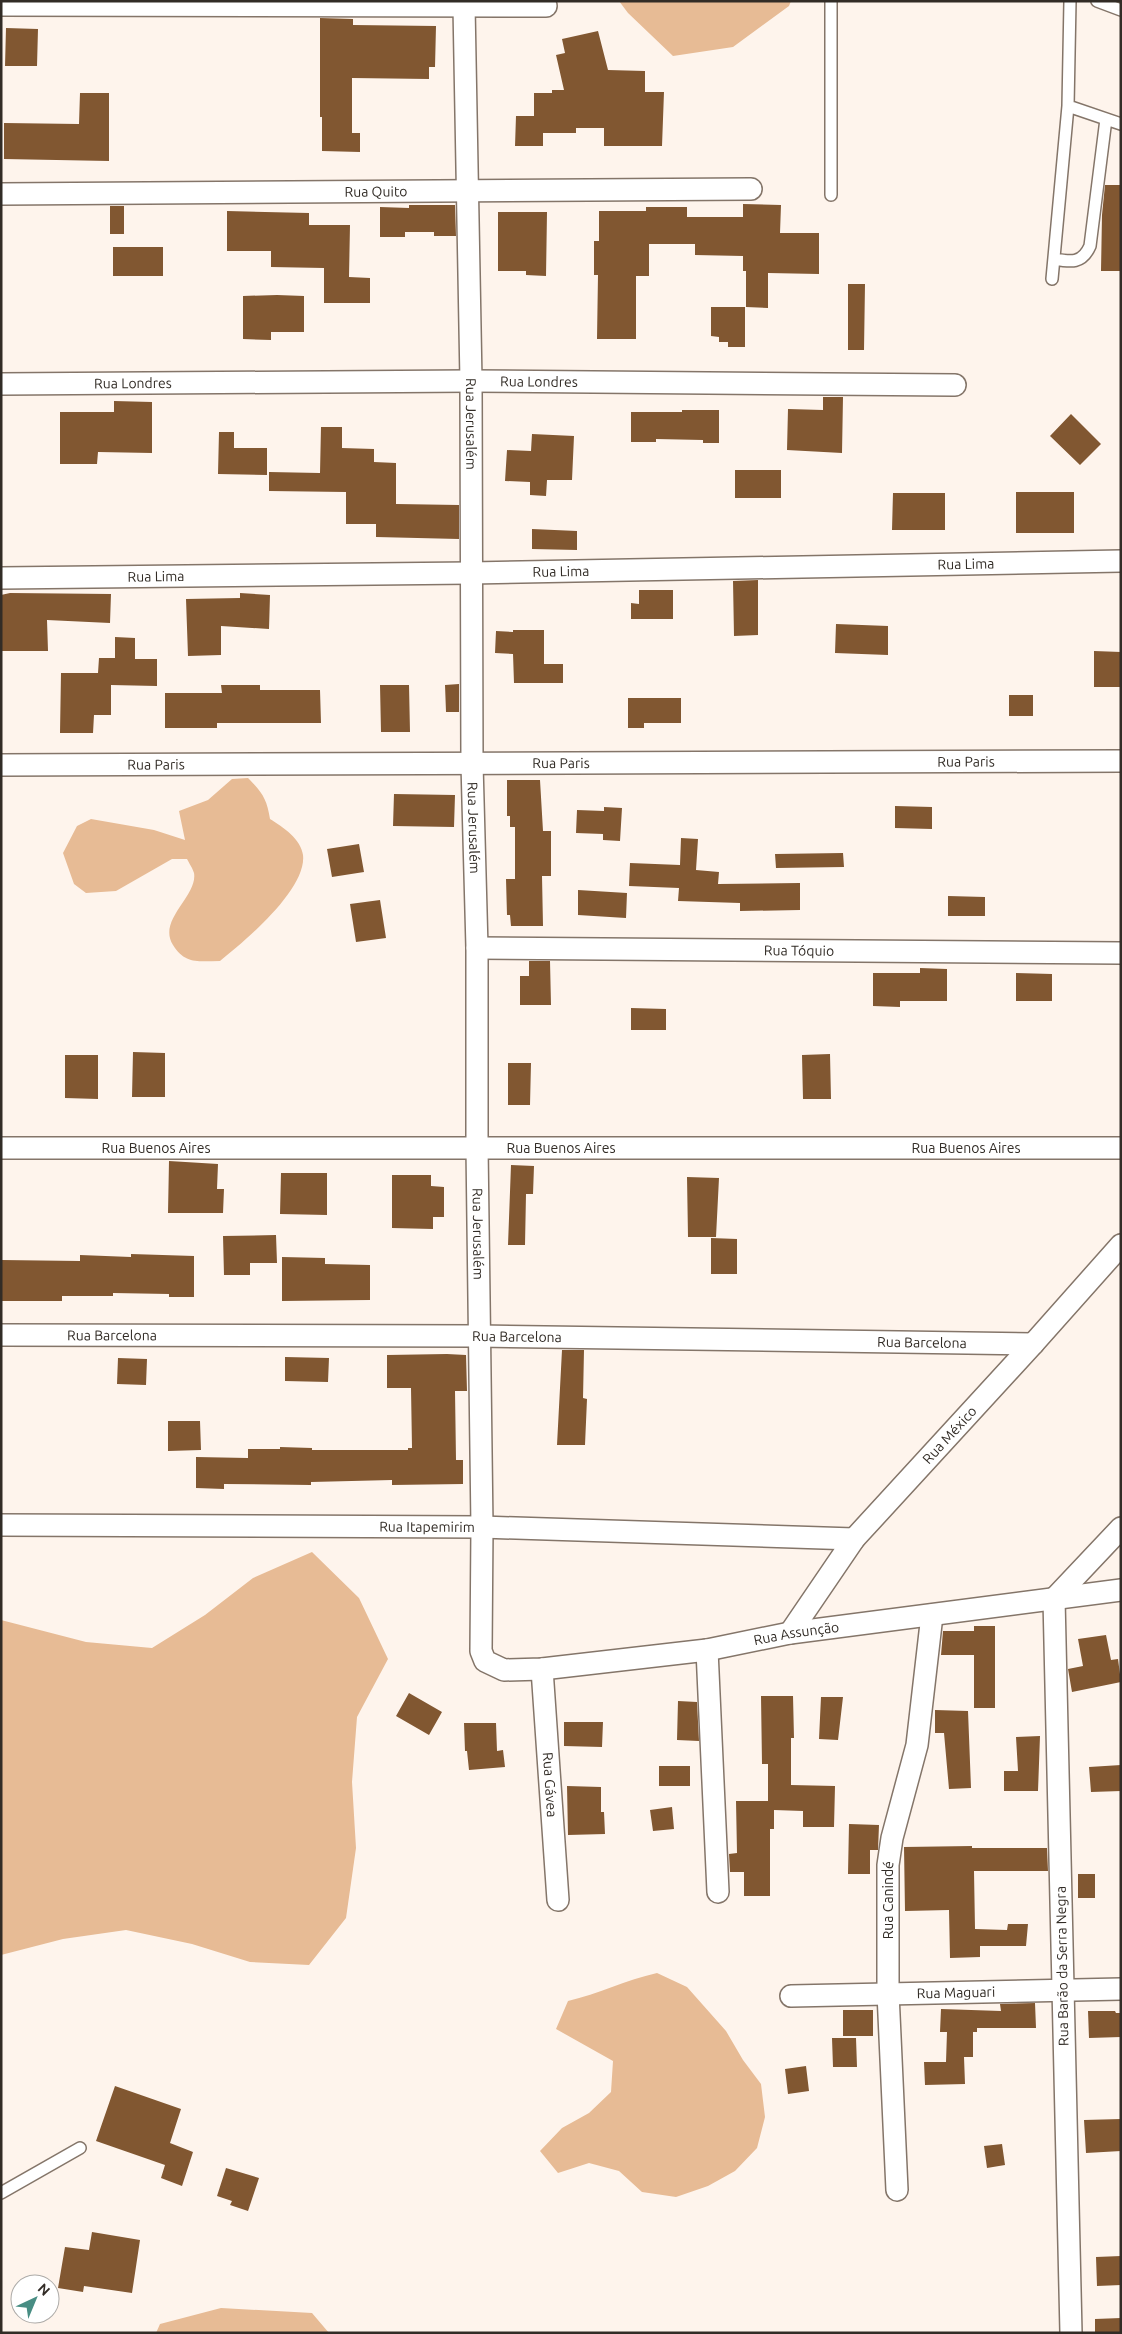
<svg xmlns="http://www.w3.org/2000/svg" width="1122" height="2334" viewBox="0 0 1122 2334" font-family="Ubuntu,sans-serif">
<rect width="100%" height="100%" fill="#fef4ec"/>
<path fill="#e7bb95" d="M619 1H791L789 6 733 47 673 56 628 13Z
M248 778C262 792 267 799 270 819 283 827 301 839 303 855 307 889 245 941 220 961 200 961 185 965 173 945 157 920 198 896 194 873 193 869 189 863 187 859H172L116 891 86 893 74 884 63 853 77 826 91 819 154 830 185 840 179 811 208 800 232 779Z
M312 1552 359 1598 388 1659 357 1717 352 1782 356 1848 346 1918 309 1965 250 1962 192 1944 126 1930 63 1939 1 1955V1620L86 1642 152 1648 205 1615 253 1578Z
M657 1973 687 1987 726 2031 743 2060 761 2084 765 2117 757 2148 735 2171 708 2186 676 2197 642 2192 619 2171 589 2163 558 2173 540 2151 562 2128 589 2113 611 2092 613 2061 556 2029 568 2001C598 1994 626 1980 657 1973Z
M221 2308 312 2313 329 2333H156L160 2324Z"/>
<path fill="#815731" d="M320 18 353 19V25L436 26 435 67H429V79L352 78V133H360V152L322 151V117H320Z
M6 28 38 29 37 66H5Z
M598 31 608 70 645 71V92H664L662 146H604V128H576V133H543V146H515L516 116H534V93H552V90H564L556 55 565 53 562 39Z
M80 93H109V161L4 159V123L79 124Z
M1105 185H1121V271H1101L1102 215Z
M743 204 781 205 780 233H819V274L768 273V308L746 307V271H743V256L695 255V244H649V276H636V339H597L598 275H594V241H599V211H646V207H687V217H743Z
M409 205H455L456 236H434V232H405V237H380V207L409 208Z
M110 206H124V234H110Z
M227 211 309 213V225H350L349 277 370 278V303H324V268L271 267V251H227Z
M498 212H547L546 276 526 275V271H498Z
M113 247H163V276H113Z
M848 284H865L864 350H848Z
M277 295 304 296V332H271V340L243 339V296Z
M711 307H745V347H728V342H719V337L711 336Z
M823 397H843L842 453 787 450 788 409 823 410Z
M114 401 152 402V453L98 452 97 464H60V412H114Z
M682 410H719V443H703V440L656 439V442H631V412H682Z
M1071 414 1101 444 1080 465 1050 436Z
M321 427H342V448L374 449V462L396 463V504L459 505V539L376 537V524H346V492L269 491V472L320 473Z
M219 432H234V448H267V475L218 474Z
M532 434 574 436 572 480H547L546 496 530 495V482L505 481 507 450 531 451Z
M735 470H781V498H735Z
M1016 492H1074V533H1016Z
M893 493H945V530H892Z
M532 529 577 531V550L532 549Z
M758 580V635L734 636 733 581Z
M639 590H673V619H631V603L639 604Z
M10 593 111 594 110 623 47 620 48 651H1V595Z
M240 593 270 595 269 629 221 626V655L188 656 186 599 240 598Z
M836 624 888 626V655L835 653Z
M513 630H544V664H563V683H514L513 654 495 653 496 631 513 632Z
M115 637 135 638V659H157V686L111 685V715H94L93 733H60L61 673H98L99 658H115Z
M1094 651 1121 652V687H1094Z
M459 684V712H446L445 685Z
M221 685H260V690H320L321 723H217V728H165V693H222Z
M380 685H409L410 732H381Z
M1009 695H1033V716H1009Z
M628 698H681V723H644V728H628Z
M507 780H540L543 831H551V876H542L543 926H511L510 915H507L506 879H515V827H510V816H507Z
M394 794 455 795 454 827 393 826Z
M895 806 932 807V829L895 828Z
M604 807 622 808 620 841 603 840V834L576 833 577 810 604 811Z
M681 838 698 839 696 870 719 872 718 884 800 883V910L740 911V903L678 901 679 888 629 886 630 863 680 865Z
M359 844 364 872 332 877 327 849Z
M843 853 844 867 776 868 775 854Z
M578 890 627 893 626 918 578 915Z
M948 896 985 897V916H948Z
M380 900 386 938 356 942 350 904Z
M529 961H550L551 1005H520V976H529Z
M920 968 947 969V1001H900V1007L873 1006V973H920Z
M1016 973 1052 974V1001H1016Z
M631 1008 666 1009V1030H631Z
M133 1052 165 1053V1097H132Z
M830 1054 831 1099H803L802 1055Z
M65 1055H98V1099L65 1098Z
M508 1063H531L530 1105H508Z
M169 1161 218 1164 217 1189H224L223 1213H168Z
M511 1165 534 1166 533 1194H526L525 1245H508Z
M281 1173H327V1215L280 1214Z
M392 1175H431V1186L444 1187V1217H433V1229L392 1228Z
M687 1177 719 1178 716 1237H688Z
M276 1235 277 1263H250V1275H224L223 1236Z
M711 1238 737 1239V1274H711Z
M131 1254 194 1256V1297H169V1294L113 1293V1296H62V1301H1V1260L80 1261V1255L131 1257Z
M282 1257 325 1258V1264L370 1265V1300L282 1301Z
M562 1350H584L583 1398 587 1399 585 1445H557Z
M447 1354 466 1355 467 1391H455L456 1460H463V1484L392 1485V1480L311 1482V1485L224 1484V1489L196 1488V1457L248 1458V1449H280V1447L312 1448V1450H408V1448H412L411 1388H387V1355Z
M285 1357 329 1358 328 1382 285 1381Z
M118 1358 147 1359 146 1385 117 1384Z
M168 1421H200L201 1450 168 1451Z
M974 1626H995V1708H974V1655H941L943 1631H974Z
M1106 1635 1111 1660 1118 1659 1121 1682 1072 1692 1068 1669 1083 1666 1078 1639Z
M409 1693 442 1712 429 1735 396 1716Z
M761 1696H793L794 1738H791V1785L835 1786 834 1827H803V1811L774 1810V1829H770V1896H744V1872H730L729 1854 737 1853 736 1801H768V1764H762Z
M821 1697H843L838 1740 819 1739Z
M678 1701 697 1702 699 1741 677 1740Z
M935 1710 968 1711 971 1788 949 1789 944 1733H935Z
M564 1722H603L602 1747 564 1746Z
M464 1723H496L497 1751 503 1750 505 1767 469 1770 467 1751H465Z
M1040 1736 1038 1791H1004V1771H1018L1016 1737Z
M1121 1765V1791L1091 1792 1089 1767Z
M659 1766H690V1786H659Z
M567 1786 601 1787V1812H604L605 1834 568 1835Z
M672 1807 674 1829 653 1831 650 1810Z
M849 1824 879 1825 878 1850H870V1874H848Z
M972 1846V1848H1047L1048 1871H974L975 1929 1007 1930 1008 1924H1028L1026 1946H980V1957L950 1958 949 1910 905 1911 904 1847Z
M1078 1874H1095V1898H1078Z
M1035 2003 1036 2028H977V2032H973V2057H964L965 2084 925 2085 924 2062H946L947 2032H940L941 2009 1001 2011 1000 2004Z
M843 2010H873V2036H843Z
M1088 2011H1115L1116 2013H1121V2037L1089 2038Z
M832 2038H856L857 2067H833Z
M806 2066 809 2091 788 2094 785 2069Z
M115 2086 181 2109 170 2143 193 2152 182 2186 161 2178 165 2165 96 2141Z
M1121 2119V2151L1086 2153 1084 2120Z
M1002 2144 1005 2165 987 2168 984 2146Z
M226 2168 259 2178 248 2211 230 2205 232 2201 217 2196Z
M92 2232 140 2240 132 2293 84 2286 83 2292 58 2288 65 2247 89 2250Z
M1121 2256V2285L1097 2286 1096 2257Z
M1121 2318V2333H1095V2319Z"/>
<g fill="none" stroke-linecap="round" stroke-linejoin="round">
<defs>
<path id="service" d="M831 1V195
M1097 1 1121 10
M1068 106 1121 124
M1054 259C1071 262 1082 264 1090 246L1106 119
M1052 279 1068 106 1070 1
M1 2193 80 2148"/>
<g id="minor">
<path d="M1 5 546 6"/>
<path id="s1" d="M464 6 471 381 472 764 477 948V1147L482 1527 481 1651 485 1661 504 1670 542 1669 707 1650 790 1633 1121 1590"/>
<path id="s2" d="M1 194 751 189"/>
<path id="s3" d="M1 384 471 381 955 385"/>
<path id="s4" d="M1 578 471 573 1121 561"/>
<path id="s5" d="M1 765 1121 761"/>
<path id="s6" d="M477 948 1121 953"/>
<path id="s7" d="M1 1148H1121"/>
<path id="s8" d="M1 1335 479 1336 1033 1344"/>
<path id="s9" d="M1 1525 482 1527 854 1539"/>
<path id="s10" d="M790 1633 854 1539 1033 1344 1121 1245"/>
<path d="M707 1650 718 1892"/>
<path id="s11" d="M542 1669 558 1900"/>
<path id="s12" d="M791 1996 1121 1989"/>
<path id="s13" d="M897 2190 888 1993V1865L892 1838 917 1745 932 1615"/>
<path d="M1071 2333 1054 1599 1121 1528"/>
</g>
</defs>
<use href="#service" stroke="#847569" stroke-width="14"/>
<use href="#minor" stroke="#847569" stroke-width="24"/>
<use href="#service" stroke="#fff" stroke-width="11"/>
<use href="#minor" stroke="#fff" stroke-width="21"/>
</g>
<g text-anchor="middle" stroke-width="5" stroke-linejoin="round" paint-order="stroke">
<g font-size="14" fill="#322c26" stroke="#fff">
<text dy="5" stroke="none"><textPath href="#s2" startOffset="375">Rua Quito</textPath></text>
<text dy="5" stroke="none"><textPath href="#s3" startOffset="538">Rua Londres</textPath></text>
<text dy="5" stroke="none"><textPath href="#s3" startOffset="132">Rua Londres</textPath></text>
<text dy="5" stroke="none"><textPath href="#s1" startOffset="418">Rua Jerusalém</textPath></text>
<text dy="5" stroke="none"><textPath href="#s4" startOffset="965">Rua Lima</textPath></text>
<text dy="5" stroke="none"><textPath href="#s4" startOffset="560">Rua Lima</textPath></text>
<text dy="5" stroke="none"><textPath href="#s4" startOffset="155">Rua Lima</textPath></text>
<text dy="5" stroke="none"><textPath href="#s5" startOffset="965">Rua Paris</textPath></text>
<text dy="5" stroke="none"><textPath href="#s5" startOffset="560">Rua Paris</textPath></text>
<text dy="5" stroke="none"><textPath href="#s5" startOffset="155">Rua Paris</textPath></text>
<text dy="5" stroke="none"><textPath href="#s1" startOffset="822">Rua Jerusalém</textPath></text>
<text dy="5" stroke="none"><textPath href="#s6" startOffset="322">Rua Tóquio</textPath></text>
<text dy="5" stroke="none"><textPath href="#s7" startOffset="155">Rua Buenos Aires</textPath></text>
<text dy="5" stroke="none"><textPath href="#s7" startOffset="560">Rua Buenos Aires</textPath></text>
<text dy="5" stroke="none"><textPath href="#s7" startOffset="965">Rua Buenos Aires</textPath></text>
<text dy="5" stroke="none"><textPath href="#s1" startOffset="1228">Rua Jerusalém</textPath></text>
<text dy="5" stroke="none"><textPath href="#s8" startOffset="111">Rua Barcelona</textPath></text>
<text dy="5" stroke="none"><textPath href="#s8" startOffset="516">Rua Barcelona</textPath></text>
<text dy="5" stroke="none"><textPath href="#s8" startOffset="921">Rua Barcelona</textPath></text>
<text dy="5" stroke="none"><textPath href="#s10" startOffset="255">Rua México</textPath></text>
<text dy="5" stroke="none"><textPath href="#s9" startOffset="426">Rua Itapemirim</textPath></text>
<text dy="5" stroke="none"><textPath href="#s1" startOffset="1972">Rua Assunção</textPath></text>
<text dy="5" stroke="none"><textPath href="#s11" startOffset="116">Rua Gávea</textPath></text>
<text dy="5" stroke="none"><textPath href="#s13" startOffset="290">Rua Canindé</textPath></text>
<text transform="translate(1062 1966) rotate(-91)" y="5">Rua Barão da Serra Negra</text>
<text dy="5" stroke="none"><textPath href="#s12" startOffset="165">Rua Maguari</textPath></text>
</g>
</g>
<rect width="1122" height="2334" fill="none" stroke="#322c26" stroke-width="5"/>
<g transform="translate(35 2299) rotate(44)"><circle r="24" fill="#ffffff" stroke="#adaba8"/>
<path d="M0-4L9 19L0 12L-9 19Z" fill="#488d83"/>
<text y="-8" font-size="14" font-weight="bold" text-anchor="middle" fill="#322c26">N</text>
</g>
</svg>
